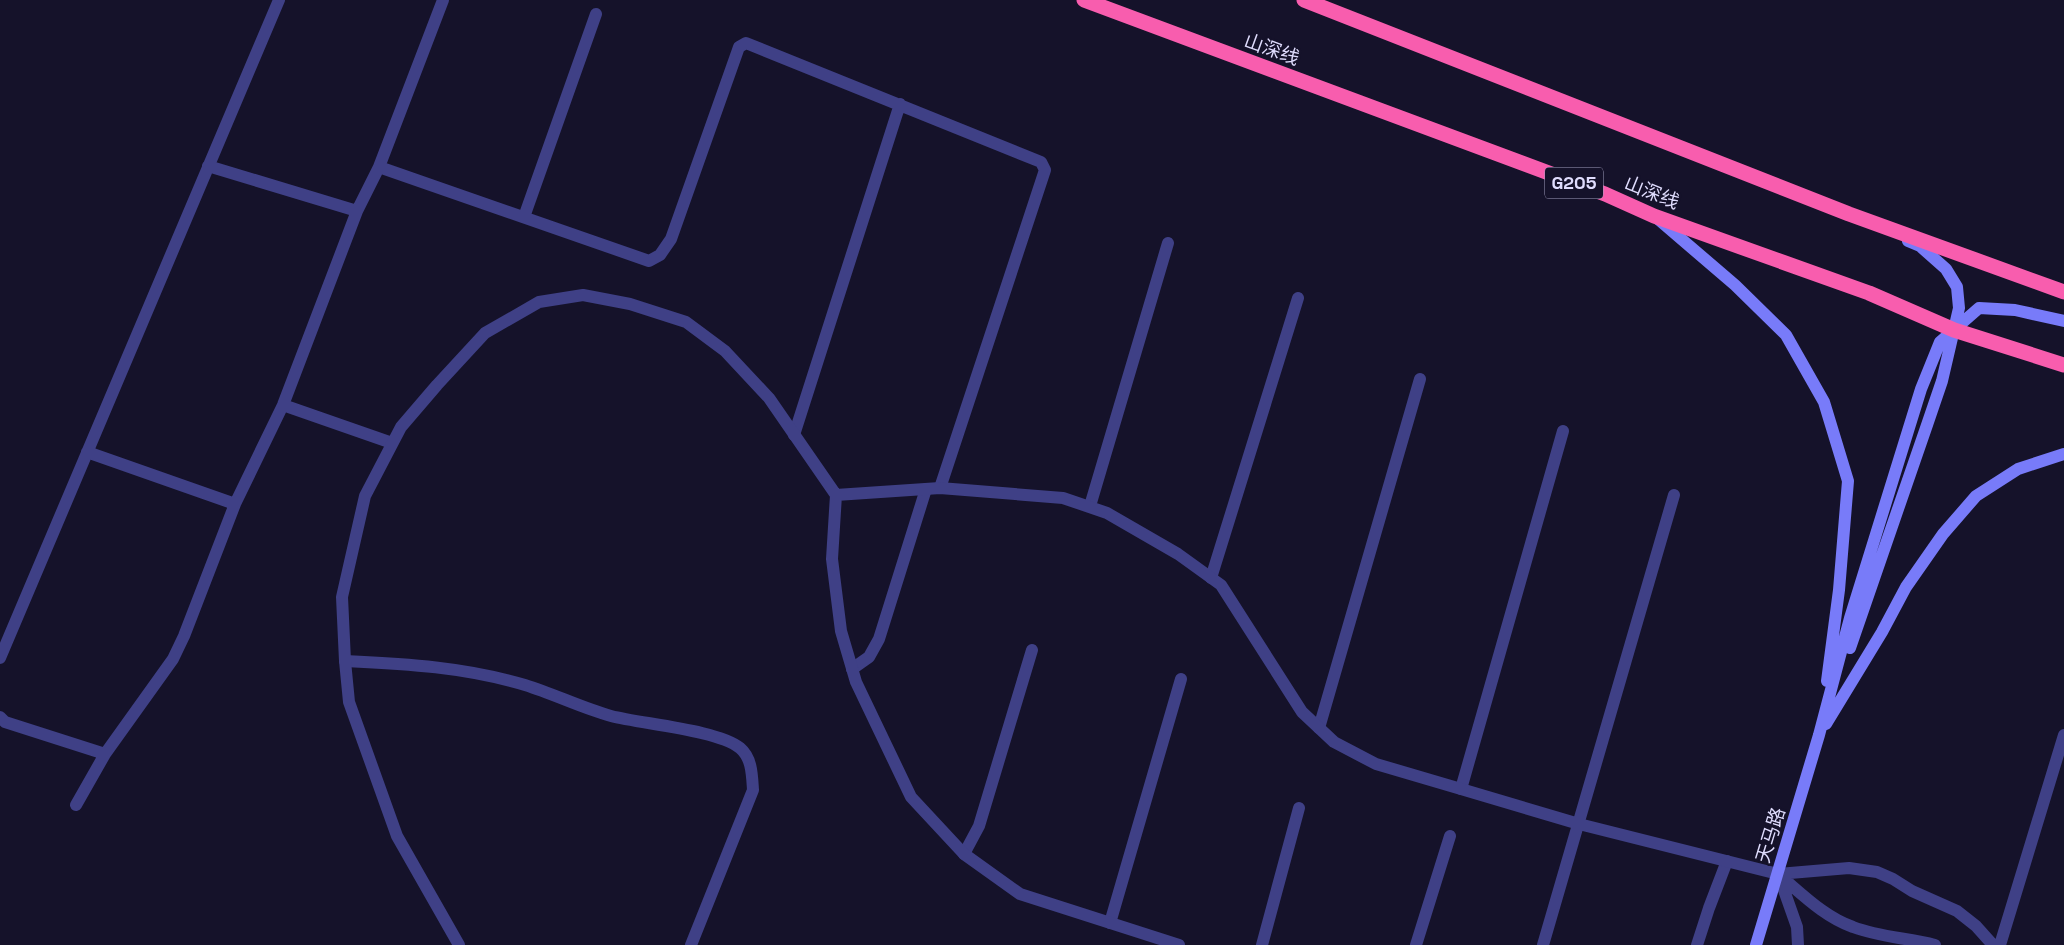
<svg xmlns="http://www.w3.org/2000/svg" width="2064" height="945" viewBox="0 0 2064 945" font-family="'Space Grotesk','Noto Sans SC',sans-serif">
<rect width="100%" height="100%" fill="#15122a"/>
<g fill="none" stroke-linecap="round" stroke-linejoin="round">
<path stroke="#3f4086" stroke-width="12" d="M208 166 357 211
M379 167 649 261 660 255 671 239 739 47 746 43 1041 162 1045 170 940 488
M524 217 596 14
M283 405 392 443
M794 435 900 104
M87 452 235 504
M1090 506 1168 243
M1211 578 1298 298
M0 658 279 0
M345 661C408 664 464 667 525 685 554 694 582 708 611 716 642 724 718 730 740 748 752 758 752 775 753 790L691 945
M852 669 869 657 879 639 926 489
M0 717 5 722 105 754
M1319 728 1420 379
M1461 789 1563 431
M76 805 105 754 173 659 184 636 235 504 283 405 357 211 379 167 443 0
M964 854 979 826 1032 650
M1778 874 1849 868 1877 872 1893 879 1912 891 1957 911 1976 926 1993 945
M1778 874C1801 893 1824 917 1853 927 1879 937 1908 938 1935 945
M1779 876 1797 927 1798 945
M1110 923 1181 679
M1262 945 1299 808
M1416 945 1450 836
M1697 945 1709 908 1727 861
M2000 945 2064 735"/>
<path stroke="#3f4086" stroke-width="12" d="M836 495 940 488 1063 498 1107 513 1178 554 1221 585 1302 712 1334 742 1376 764 1461 789 1579 824 1778 874
M459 945 397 836 349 702 345 661 342 597 365 496 401 427 437 385 485 333 539 302 583 295 630 304 686 322 725 351 769 398 836 495 832 559 841 631 856 682 911 797 964 854 1020 894 1179 945
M1543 945 1674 495"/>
<path stroke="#787bf9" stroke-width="12" d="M1658 219 1735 285 1786 335 1824 402 1848 481 1839 590 1827 681
M1850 648 1927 425 1942 381 1959 308 1957 287 1946 269 1920 246 1908 241
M1826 724 1882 632 1906 587 1943 534 1976 496 2018 469 2064 454
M1756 945 1819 735 1850 618 1921 389 1940 342 1979 308 2015 310 2064 321"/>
<path stroke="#f85dae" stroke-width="15" d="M1084 0 1605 194 1654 216 1869 293 1954 330 2064 365
M1304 0 1849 214 2064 292"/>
</g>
<g text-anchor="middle" stroke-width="4.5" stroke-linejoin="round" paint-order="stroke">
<rect fill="#15122a" stroke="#a29fbe" stroke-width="1" x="1545" y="167.5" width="58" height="31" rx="4"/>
<g font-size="18" font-weight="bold" fill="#dfdcfd">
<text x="1574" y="189">G205</text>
</g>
<g font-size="19" fill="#dfdcfd" stroke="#15122a">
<text transform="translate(1272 49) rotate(20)" y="7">山深线</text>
<text transform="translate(1652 192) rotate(22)" y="7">山深线</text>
<text transform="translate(1770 835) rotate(-73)" y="7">天马路</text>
</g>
</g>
</svg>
